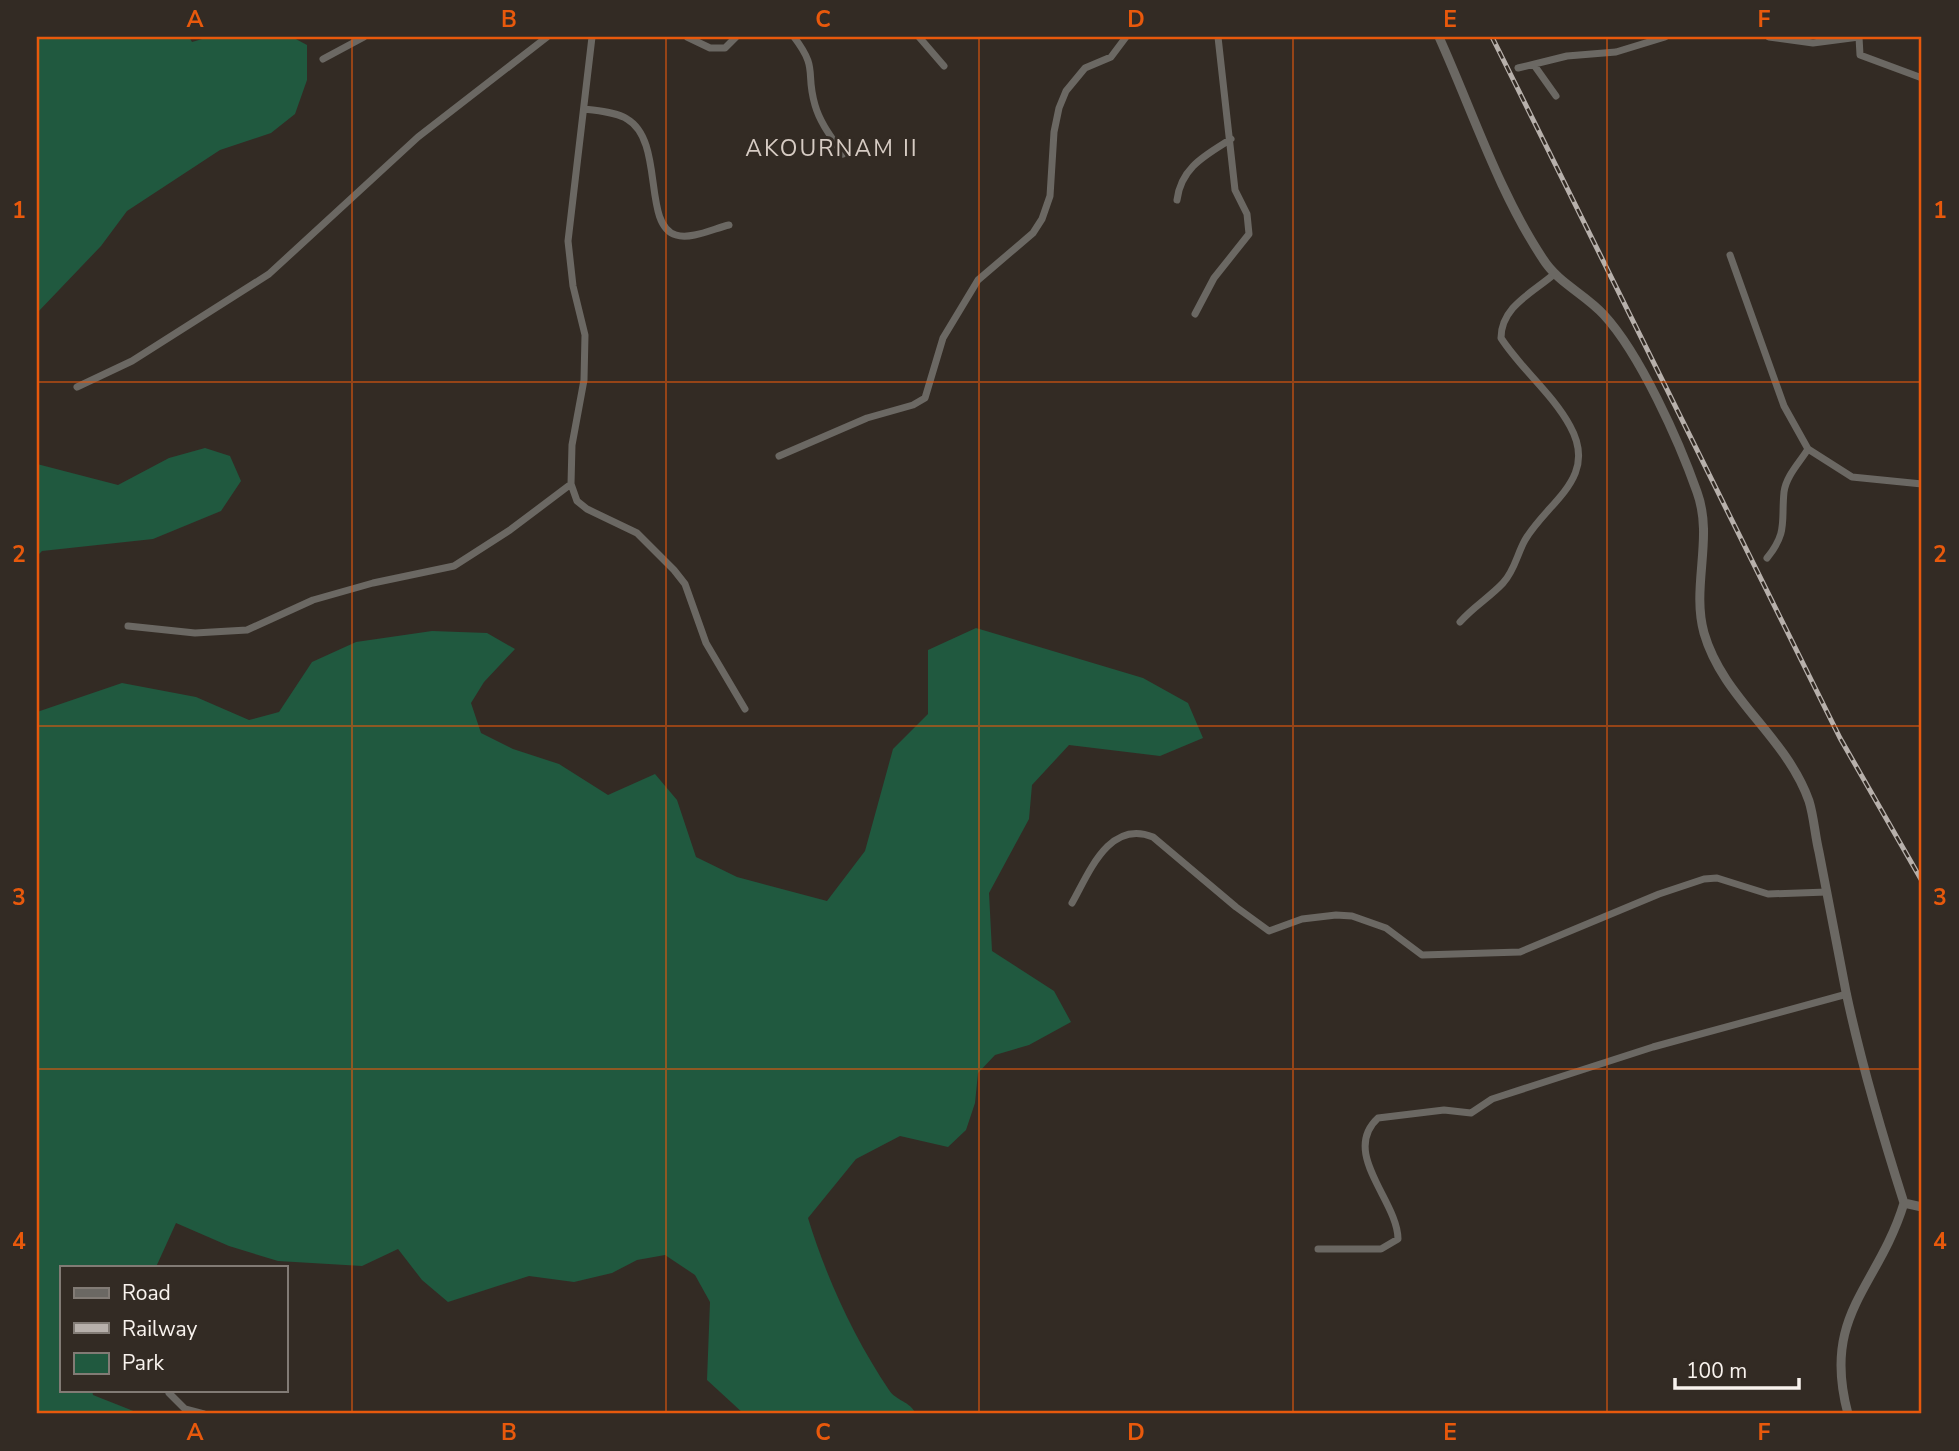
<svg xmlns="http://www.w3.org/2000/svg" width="1959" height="1451" viewBox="0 0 1959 1451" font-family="'Nunito Sans',sans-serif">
<rect width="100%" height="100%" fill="#332b24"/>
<path fill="#20593f" d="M37 37H189L192 42 209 37H292L307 45V80L295 114 271 133 220 150 127 211 101 246 37 313Z
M205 448 230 456 241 481 221 511 153 539 42 551 37 556V464L118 485 169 458Z
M976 628 1143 678 1188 703 1203 738 1160 756 1069 745 1032 785 1029 819 989 893 992 951 1054 991 1071 1022 1029 1045 995 1055 978 1073 975 1103 966 1130 948 1147 900 1136 856 1159 808 1218C826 1277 854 1338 889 1390 896 1401 910 1401 916 1414H744L707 1380 710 1302 695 1275 665 1255 637 1260 612 1273 574 1282 529 1276 448 1302 422 1280 398 1249 362 1266 278 1261 229 1246 176 1223 156 1267H61V1390H92L93 1395 141 1414H37V712L122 683 196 697 249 720 279 712 312 662 356 642 432 631 487 633 515 649 484 682 471 703 481 733 513 749 559 764 608 795 655 774 677 800 696 857 737 877 827 901 865 851 893 749 928 714V650Z"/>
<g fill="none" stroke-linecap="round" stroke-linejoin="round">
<path stroke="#6b6863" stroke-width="7" d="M592 37 568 241 573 286 585 335 584 380 572 445 571 484 577 501 587 509 637 533 674 570 685 584 706 643 745 709
M687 37 710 48H725L736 37
M794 37C819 70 805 71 815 105 820 123 832 138 843 154
M919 37 944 66
M1769 37 1813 43 1859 37
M1859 37 1860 55 1922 78
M323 59 364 37
M1534 65 1556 96
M1518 68 1567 56 1616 52 1665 37
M585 109C598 111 616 112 627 119 665 141 642 225 676 235 691 240 715 228 729 225
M1177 200C1181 167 1206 155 1231 139
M1730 255 1784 406 1808 449 1852 477 1922 484
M1195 314 1214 278 1249 234 1247 214 1235 190 1218 37
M77 387 132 361 269 274 418 137 547 37
M779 456 867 418 913 405 925 398 943 338 978 280 1033 233 1042 219 1050 196 1054 132 1059 108 1066 91 1085 68 1111 57 1126 37
M1767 558C1788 532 1781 522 1784 492 1786 476 1800 462 1808 449
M1460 622C1473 607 1490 597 1503 583 1515 570 1517 554 1525 540 1548 501 1599 478 1570 426 1552 393 1521 369 1501 338 1501 307 1532 293 1553 275
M128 626 195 633 247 630 313 600 373 583 454 566 510 530 571 484
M1072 903C1089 873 1109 819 1153 837L1236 907 1269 931 1302 919 1336 915 1352 916 1386 928 1422 955 1520 952 1659 894 1704 879 1717 878 1768 894 1827 892
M1318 1249H1381L1398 1239C1398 1201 1340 1153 1378 1118L1444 1110 1471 1113 1492 1099 1653 1047 1847 994
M169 1393 185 1409 204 1414"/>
<path stroke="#6b6863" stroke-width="9" d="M1439 37C1472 110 1499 193 1543 259 1558 283 1585 294 1604 315 1640 354 1679 441 1697 492 1714 538 1691 586 1704 633 1723 699 1786 736 1809 801 1814 817 1815 836 1819 852 1828 899 1837 945 1846 992 1861 1063 1882 1134 1904 1203 1878 1288 1821 1314 1848 1414
M1904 1203 1922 1207"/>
<defs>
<path id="rail" d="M1492 37 1840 738 1922 881"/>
</defs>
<use href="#rail" stroke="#b7b0ab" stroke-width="5"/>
<use href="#rail" stroke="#332b24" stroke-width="2.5" stroke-dasharray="8" stroke-linecap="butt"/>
</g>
<path fill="none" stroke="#e8590c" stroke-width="2" stroke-opacity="0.55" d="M352 37V1414M666 37V1414M979 37V1414M1293 37V1414M1607 37V1414M37 382H1922M37 726H1922M37 1069H1922"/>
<g text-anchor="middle" stroke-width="6" stroke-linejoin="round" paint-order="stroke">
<g font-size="23" letter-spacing="2" fill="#d6cbc3" stroke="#332b24">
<text x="832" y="156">AKOURNAM II</text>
</g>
</g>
<rect width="1959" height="1451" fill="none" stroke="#332b24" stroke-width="77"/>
<rect x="60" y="1266" width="228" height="126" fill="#332b24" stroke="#827b75" stroke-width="2"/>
<rect x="74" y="1288" width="35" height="10" fill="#6b6863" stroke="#827b75" stroke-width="2"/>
<text x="122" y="1300" font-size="21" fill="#f9f3ee">Road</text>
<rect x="74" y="1323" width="35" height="10" fill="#b7b0ab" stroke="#827b75" stroke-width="2"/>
<text x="122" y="1336" font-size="21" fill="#f9f3ee">Railway</text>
<rect x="74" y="1353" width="35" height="21" fill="#20593f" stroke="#827b75" stroke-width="2"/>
<text x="122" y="1370" font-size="21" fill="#f9f3ee">Park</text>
<path d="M1675 1378v10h124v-10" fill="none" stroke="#f9f3ee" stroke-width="3.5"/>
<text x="1686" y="1378" font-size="21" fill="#f9f3ee" stroke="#332b24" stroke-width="5" paint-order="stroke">100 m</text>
<rect x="38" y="38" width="1882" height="1374" fill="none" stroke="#e8590c" stroke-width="2.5"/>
<g font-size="23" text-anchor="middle" font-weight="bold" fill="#e8590c">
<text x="195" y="27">A</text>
<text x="509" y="27">B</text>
<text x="823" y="27">C</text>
<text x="1136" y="27">D</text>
<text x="1450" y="27">E</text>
<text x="1764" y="27">F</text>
<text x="19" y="218">1</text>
<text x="1940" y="218">1</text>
<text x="19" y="562">2</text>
<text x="1940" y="562">2</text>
<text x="19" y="905">3</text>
<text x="1940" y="905">3</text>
<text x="19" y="1249">4</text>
<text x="1940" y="1249">4</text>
<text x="195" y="1440">A</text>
<text x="509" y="1440">B</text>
<text x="823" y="1440">C</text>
<text x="1136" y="1440">D</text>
<text x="1450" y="1440">E</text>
<text x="1764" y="1440">F</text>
</g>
</svg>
